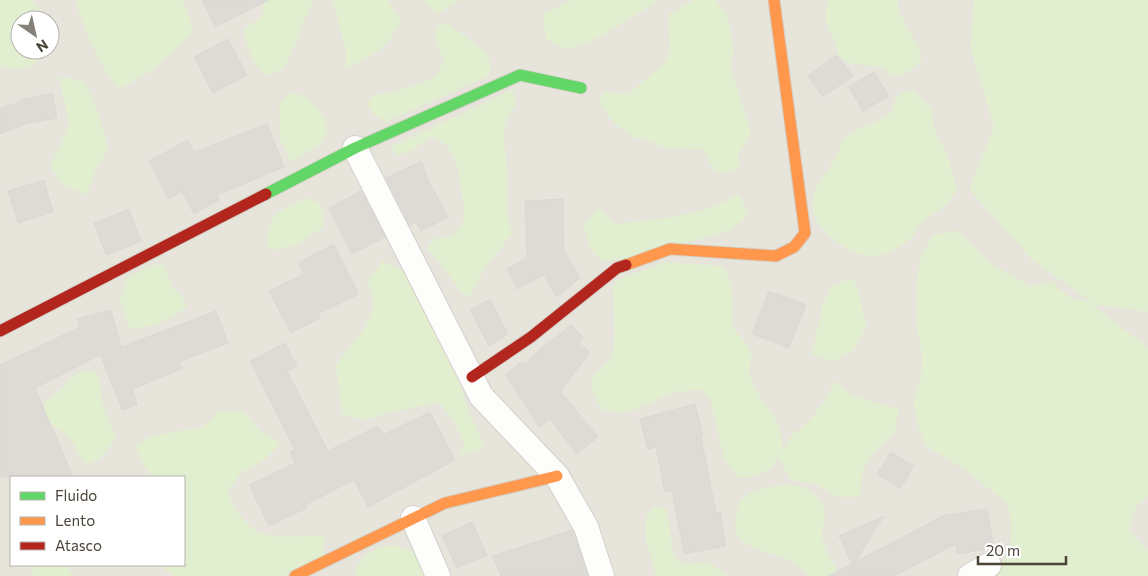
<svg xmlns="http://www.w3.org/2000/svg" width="1148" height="576" viewBox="0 0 1148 576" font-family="Commissioner,sans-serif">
<rect width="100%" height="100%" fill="#f4f2ee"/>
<path fill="#e7e4dc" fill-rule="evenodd" d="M0 0H1095L1148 190V576H0ZM20 20H50V50H20ZM11 477H184V565H11Z"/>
<path fill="#e1eecf" d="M0 0H33L46 20H20V50H50V32L54 48C38 62 22 76 0 65Z
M76 0H183L191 21 192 34 153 70 119 89C103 71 79 23 76 0Z
M263 0H313L288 61 280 70 268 75 262 74C252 60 246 47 244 30L263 15Z
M332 0H388L402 21C384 51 376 54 345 68L346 50Z
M424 0H461L437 14Z
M571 0H659C629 19 602 39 568 50L546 39 543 14Z
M694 0H716L727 16 734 51 731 64 733 76 751 133 738 155 740 167 728 172H715L703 150 665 148 643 138H635L614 123 598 102 604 92 629 94 664 63 670 51 668 15Z
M829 0H897C899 22 919 38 922 60L903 76 890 75C879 61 862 68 847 62 844 61 840 57 837 55 840 37 816 27 829 0Z
M974 0H1148V312L1095 305 1107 317 1148 347V496L1137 506 1129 529 1143 547 1148 550V576H994L1010 549 1011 525 1007 503 968 472 926 446 917 424 913 401 921 377 922 353 917 329V282L920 259 932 236 955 230 973 245 990 263 1031 286 1055 280 1054 285 1072 298 1093 303 1031 259 969 189 994 127 970 46Z
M448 23 486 53 491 64 489 76 386 122 374 115 367 105 373 95C387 94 418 86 430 79 437 75 440 68 444 61L435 38 436 26Z
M59 77 83 81C98 105 102 123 108 150L95 171 87 195 63 185 50 166 69 125Z
M513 89 516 103 505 124 504 136 508 185 507 211 512 234 487 265 468 298C451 284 444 262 427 249L435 238C470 239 465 212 461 187 457 165 455 146 432 136L411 151 398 155 389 148Z
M913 90 931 108 935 132 947 153 957 189C946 211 934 210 919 225 917 227 916 232 914 235 907 244 892 251 882 255 858 263 816 233 813 209 810 187 829 172 837 154 840 150 839 144 842 140 852 128 876 125 891 113 894 98 898 92 913 90Z
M299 94 309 99 324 117 328 129 323 142 291 162 280 139 279 103 288 94Z
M739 194 748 216 729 231 628 259 601 261 590 249 583 226 598 208 616 224C659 219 702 216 739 194Z
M308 198 319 203 324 215 323 227C308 238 288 254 268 248 265 214 281 209 308 198Z
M382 261 403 271 419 288 452 355 466 403 484 447 460 456 464 444 454 421 440 403 390 412 365 420 342 414 336 365 365 327 374 305 368 281Z
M666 262 723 266C736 286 732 304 732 326L747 345 752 356C738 395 791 413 781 453L791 436 808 422 823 403 835 381 852 395 899 409 894 435C867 455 863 463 860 497H836L814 483 790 480 779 457C768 474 757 478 738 478L724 458 710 399 702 390C688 390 673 392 660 398 640 408 624 418 602 409 573 367 612 377 614 345 616 327 613 305 613 286L622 278Z
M163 264 173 287 188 305C172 320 152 328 130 329L120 300 128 277 150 266Z
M853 278 861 300 866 326 854 350 832 362 812 354 822 307 831 286Z
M95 371C105 384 99 390 103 405 106 417 113 426 116 439L99 459 87 465C78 457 77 446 69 438 60 429 49 425 41 414L44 403 64 387 72 377 81 372Z
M220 411H244L260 431 281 443 263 461 242 472 227 492C253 547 272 536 325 535L323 558 284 576H174L159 565H184V477H153L145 468 134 445 155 435 202 427Z
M786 485C807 485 825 495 825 518 825 523 822 528 822 533 822 547 834 564 840 576H808C803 571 799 566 794 563 770 547 725 554 737 509 742 489 769 487 786 485Z
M655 507 666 509C672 525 669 542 675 558L685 564 708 562 730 576H656L646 540V516Z
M395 545 417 554 439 576H355C357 556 376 546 395 545Z
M30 565H67L73 576H33Z"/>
<path fill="#dedbd6" stroke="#dcd9d4" d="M202 0H269L215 27Z
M228 39 247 75 213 93 194 57Z
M837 55 853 76 823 97 808 76Z
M874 72 889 96 863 111 849 87Z
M52 93 57 118 26 124 0 134V108L21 102V100Z
M267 124 284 167 217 195 219 200 194 214 182 191 168 199 149 161 188 140 194 152Z
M422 161 428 180 448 217 421 231 416 222 410 225 386 178Z
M44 180 53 212 18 223 8 191Z
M361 191 385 237 352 254 329 208Z
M563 199 564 251 580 278 556 297 544 275 517 289 507 269 527 258 525 201Z
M129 209 141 241 106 255 94 223Z
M334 244 359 294 318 314 320 318 291 333 269 291 304 274 298 263Z
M769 291 806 305 789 348 752 334Z
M490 299 508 334 489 346 470 310Z
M111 310 121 347 216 311 228 343 179 362 182 369 133 389 137 405 122 410 100 355 35 388 73 477H0V365L80 327 77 319Z
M571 325 584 338 579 343 590 353 560 391 598 437 577 454 550 419 539 427 505 374 523 361 525 365 537 352Z
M285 343 297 366 287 371 328 451 378 426 383 435 430 412 455 460 368 507 354 480 305 505 307 508 269 526 249 485 295 463 290 452 295 450 250 361Z
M695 404 703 435 701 436 716 513 720 512 726 546 684 554 672 490 665 492 656 447 648 450 640 419Z
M891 452 914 466 900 489 877 474Z
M987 509 994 548 957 554 956 544 894 576H828L852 564 839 536 884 516 855 562 945 515Z
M472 522 487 555 457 568 442 536Z
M572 530 588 576H501L492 556Z"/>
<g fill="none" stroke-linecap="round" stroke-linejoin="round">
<defs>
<path id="street" d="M355 148 481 396 557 476 586 527 602 576
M413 518 438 576
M970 576 989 565"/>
<path id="fast" d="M266 194 355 148 520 75 581 88"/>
<path id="slow" d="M626 265 670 249 776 256 794 247 805 233 774 0
M295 576 445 503 557 476"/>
<path id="jam" d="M0 331 266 194
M472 377 531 337 617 268 626 265"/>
</defs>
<use href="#street" stroke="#d2d0cb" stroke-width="26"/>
<use href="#fast" stroke="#d3cfc5" stroke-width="13"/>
<use href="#slow" stroke="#d3cfc5" stroke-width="13"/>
<use href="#jam" stroke="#d3cfc5" stroke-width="13"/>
<use href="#street" stroke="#fdfdfc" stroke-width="24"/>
<use href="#fast" stroke="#63d668" stroke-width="11"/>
<use href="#slow" stroke="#ff974d" stroke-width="11"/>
<use href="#jam" stroke="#b3261e" stroke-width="11"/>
</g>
<rect x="10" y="476" width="175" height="90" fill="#ffffff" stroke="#b7b4b0"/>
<rect x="20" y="492" width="25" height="8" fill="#63d668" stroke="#b7b4b0"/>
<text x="55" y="501" font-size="15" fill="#4b4439">Fluido</text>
<rect x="20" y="517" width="25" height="8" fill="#ff974d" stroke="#b7b4b0"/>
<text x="55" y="526" font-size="15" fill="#4b4439">Lento</text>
<rect x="20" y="542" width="25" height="8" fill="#b3261e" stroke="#b7b4b0"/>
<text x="55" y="551" font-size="15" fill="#4b4439">Atasco</text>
<g transform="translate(35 35) rotate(146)"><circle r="24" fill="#ffffff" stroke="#b7b4b0"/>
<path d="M0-4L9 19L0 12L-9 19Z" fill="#868178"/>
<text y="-8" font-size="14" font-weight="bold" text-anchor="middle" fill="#4b4439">N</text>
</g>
<path d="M978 556v8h88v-8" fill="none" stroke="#4b4439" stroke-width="2.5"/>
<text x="986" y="556" font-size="15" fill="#4b4439" stroke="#ffffff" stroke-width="4" paint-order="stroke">20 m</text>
</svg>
